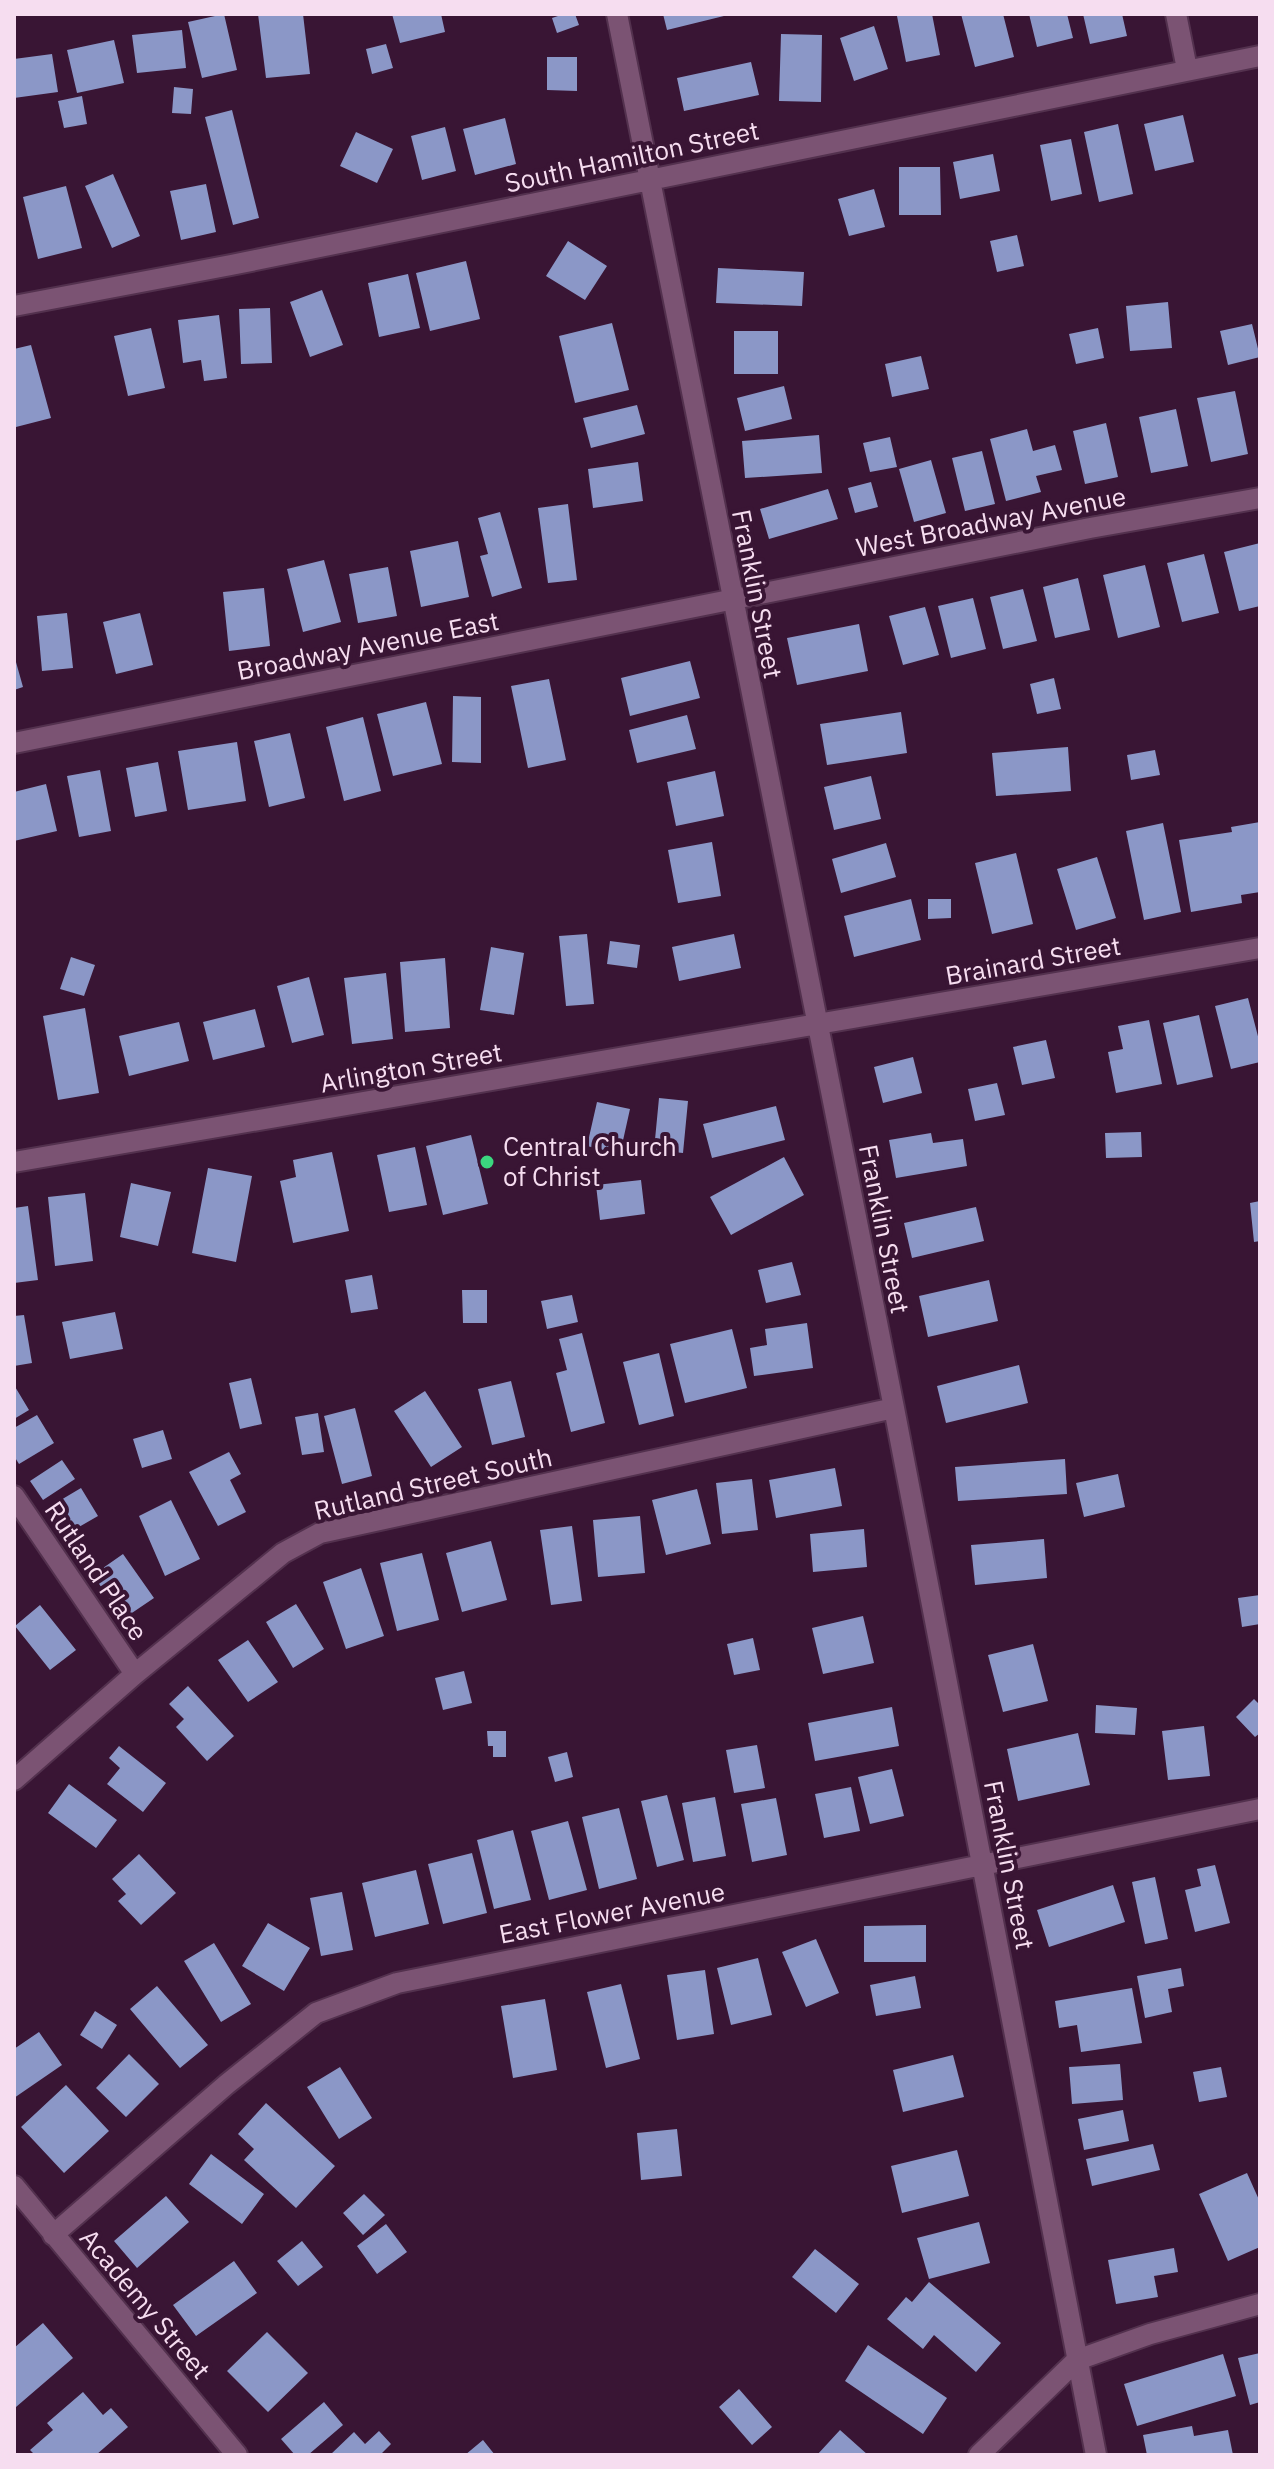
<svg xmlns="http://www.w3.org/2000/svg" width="1274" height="2469" viewBox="0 0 1274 2469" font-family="'IBM Plex Sans',sans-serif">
<rect width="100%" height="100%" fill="#391534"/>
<path fill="#8b97c7" d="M224 14 237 70 202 78 188 22Z
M258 14H303L310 74 266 78Z
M392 14H441L445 32 400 43Z
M564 14H575L579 25 557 33 552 18Z
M663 14H728V15L667 30Z
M908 14H932L940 55 906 62 897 16Z
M961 14H1003L1014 57 975 67Z
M1029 14H1067L1073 38 1037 47Z
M1083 14H1122L1127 36 1090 44Z
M874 26 888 69 854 81 840 38Z
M182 30 186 68 137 73 132 35Z
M781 34 822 35 821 102 779 101Z
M114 40 124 83 77 93 67 50Z
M386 44 393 68 372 74 366 49Z
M52 54 58 92 14 98V59Z
M547 57H577V91L547 90Z
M751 62 759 95 684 111 677 78Z
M174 87 193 89 191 114 172 113Z
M82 96 87 124 64 128 58 101Z
M232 110 259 218 233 225 205 117Z
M1183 115 1194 162 1155 171 1144 124Z
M505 118 516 164 475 175 463 129Z
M1118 124 1133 194 1099 202 1084 132Z
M445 127 456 171 422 180 411 136Z
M356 132 393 149 377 183 340 166Z
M1071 139 1082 194 1051 201 1040 145Z
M993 154 1000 191 960 199 953 162Z
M899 167H940L941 215H899Z
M113 174 140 236 112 248 85 186Z
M206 184 216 232 181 240 170 191Z
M66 186 82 248 38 259 23 197Z
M874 189 885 227 849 236 838 199Z
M1017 235 1024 266 997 272 990 241Z
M568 241 607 266 585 300 546 276Z
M466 261 480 319 430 331 416 273Z
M718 268 804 272 802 306 716 303Z
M408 274 420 328 379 337 368 283Z
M322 290 343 345 310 357 290 302Z
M1168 302 1172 348 1130 351 1126 306Z
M270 308 272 363 241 364 239 309Z
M219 315 227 378 204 381 201 360 183 363 178 320Z
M612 323 629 390 575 403 559 336Z
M1252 324 1260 357 1228 365 1220 331Z
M151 328 165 388 128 396 114 336Z
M1098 328 1104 358 1076 364 1069 334Z
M734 331H778V374H734Z
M31 345 51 418 16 427 14 349Z
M921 356 929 389 892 397 885 364Z
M784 386 792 419 745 431 737 398Z
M1235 391 1248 454 1211 462 1197 398Z
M637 405 645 434 591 448 583 418Z
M1176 409 1188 466 1151 473 1139 417Z
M1106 423 1118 477 1085 484 1073 431Z
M1027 429 1033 451 1055 445 1062 470 1036 476 1041 492 1006 501 990 439Z
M819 435 822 473 745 478 742 441Z
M890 437 897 467 870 472 863 443Z
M982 451 995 504 965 511 952 458Z
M931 460 946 513 914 522 899 469Z
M638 462 643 501 593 508 588 469Z
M871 482 878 507 855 513 848 488Z
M828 489 838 519 769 539 760 509Z
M568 504 577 580 548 583 538 508Z
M500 512 522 588 492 597 480 556 488 554 478 518Z
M458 541 469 597 421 607 410 551Z
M1260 543V606L1239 611 1224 552Z
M1204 554 1219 613 1182 622 1167 563Z
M324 560 341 622 303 632 287 569Z
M1145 565 1160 627 1118 638 1103 575Z
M388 567 397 616 358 623 349 574Z
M1078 578 1090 630 1055 638 1043 587Z
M264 588 270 646 229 651 223 592Z
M1023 589 1037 641 1003 649 990 597Z
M973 598 986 649 951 658 938 606Z
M925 607 939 655 903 665 889 616Z
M67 613 73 668 42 671 37 616Z
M140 613 153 665 116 674 103 622Z
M859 624 868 671 797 685 787 638Z
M14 655 23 687 14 690Z
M690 661 700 698 630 716 621 678Z
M1054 678 1061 709 1037 714 1030 684Z
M549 679 566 760 528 768 511 686Z
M453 696 481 697V763L452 762Z
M426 702 442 764 393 776 377 714Z
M901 712 907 753 827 765 820 724Z
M687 715 696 749 637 763 629 730Z
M363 717 381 791 344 801 326 727Z
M290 733 305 798 269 807 254 741Z
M237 742 246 801 188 810 178 751Z
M1068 747 1071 791 996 796 992 753Z
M1155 750 1160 775 1131 780 1127 755Z
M158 762 167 811 135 817 126 768Z
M100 770 111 831 79 837 67 776Z
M715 771 724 816 676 826 667 782Z
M871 776 881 819 834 830 824 787Z
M46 784 57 831 14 841V792Z
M1260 822V892L1241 895 1242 903 1191 912 1179 840 1232 832 1231 827Z
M1163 823 1181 912 1144 920 1126 831Z
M712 842 721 896 678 903 668 850Z
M886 843 896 877 841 893 832 859Z
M1016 853 1033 924 992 934 975 863Z
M1097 857 1116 918 1076 930 1057 869Z
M911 899 921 940 854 957 844 916Z
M928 899H951V918L928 919Z
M587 934 594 1004 566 1006 559 936Z
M734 934 741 968 679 981 672 947Z
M610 941 640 945 637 968 607 964Z
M491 947 524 953 514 1015 480 1010Z
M71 957 95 965 84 996 60 989Z
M445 958 450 1028 405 1032 400 962Z
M386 973 393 1039 352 1044 344 978Z
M309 977 324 1035 292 1043 277 986Z
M1248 998 1260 1044V1062L1231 1069 1215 1006Z
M85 1008 99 1093 58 1100 43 1016Z
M255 1009 265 1047 213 1060 203 1022Z
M1199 1015 1213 1077 1177 1085 1163 1023Z
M1149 1020 1162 1084 1116 1093 1108 1052 1123 1049 1118 1026Z
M179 1022 189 1061 129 1076 119 1036Z
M1046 1040 1055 1078 1022 1085 1013 1047Z
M913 1057 922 1093 883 1103 874 1067Z
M997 1083 1005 1115 975 1121 968 1089Z
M659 1098 688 1101 683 1153 654 1150Z
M597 1102 630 1109 620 1154 587 1146Z
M776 1106 785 1140 712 1158 703 1124Z
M1141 1132 1142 1157 1106 1158 1105 1133Z
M931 1133 933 1143 963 1139 967 1166 896 1178 889 1140Z
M471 1135 488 1204 443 1215 426 1146Z
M415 1147 427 1205 389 1212 377 1155Z
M332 1152 349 1231 293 1243 280 1181 296 1177 293 1160Z
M784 1157 804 1195 731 1235 710 1197Z
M208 1168 252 1176 236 1262 192 1253Z
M641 1180 645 1214 600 1220 596 1185Z
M131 1183 171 1192 158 1246 120 1237Z
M85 1193 93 1261 55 1266 48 1197Z
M1260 1201V1241L1254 1242 1250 1203Z
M28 1206 38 1280 14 1283V1208Z
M976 1207 984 1241 912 1258 904 1223Z
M792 1262 801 1295 766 1303 758 1270Z
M372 1275 378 1309 351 1313 345 1280Z
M989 1280 998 1321 928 1337 919 1296Z
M462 1290H487V1323H463Z
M572 1295 578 1322 547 1329 541 1301Z
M115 1312 123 1349 70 1359 62 1322Z
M24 1315 32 1363 14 1366V1316Z
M807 1323 813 1368 754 1376 750 1348 767 1345 765 1329Z
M732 1329 747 1388 685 1403 670 1344Z
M582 1333 605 1423 571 1432 556 1373 567 1370 559 1339Z
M659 1353 674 1416 639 1425 623 1362Z
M1019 1365 1028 1403 946 1423 937 1386Z
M251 1378 262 1424 240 1429 229 1383Z
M511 1381 525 1437 492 1445 478 1389Z
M14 1385 29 1410 14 1419Z
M425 1391 462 1447 431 1467 394 1411Z
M355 1408 372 1476 342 1484 324 1416Z
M318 1413 324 1452 302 1455 295 1417Z
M37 1415 54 1443 19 1464 14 1456V1428Z
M163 1430 172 1459 142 1468 133 1439Z
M229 1452 241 1474 230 1480 246 1512 218 1526 189 1472Z
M1065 1459 1067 1494 958 1501 955 1467Z
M62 1460 75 1479 43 1500 30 1481Z
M835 1468 842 1506 776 1518 769 1480Z
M1118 1474 1125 1507 1084 1517 1076 1483Z
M752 1479 758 1530 722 1534 716 1483Z
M81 1488 98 1516 65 1535 49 1507Z
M697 1489 711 1544 666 1555 652 1500Z
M171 1500 200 1559 165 1576 139 1516Z
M640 1516 645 1573 598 1577 593 1520Z
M572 1526 582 1601 551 1605 540 1530Z
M864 1529 867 1567 813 1572 810 1534Z
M1044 1539 1047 1578 975 1585 971 1545Z
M491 1541 507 1600 462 1612 446 1553Z
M422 1553 439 1620 397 1631 380 1563Z
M123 1554 154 1598 123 1619 93 1575Z
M361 1568 384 1636 346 1649 323 1582Z
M1260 1595V1624L1242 1627 1238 1598Z
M296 1604 324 1649 293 1668 266 1622Z
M40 1605 76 1650 50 1670 15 1626Z
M863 1616 874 1663 823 1674 812 1628Z
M753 1638 760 1670 734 1675 727 1644Z
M248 1640 278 1682 248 1702 218 1660Z
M1033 1644 1048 1701 1003 1712 988 1655Z
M464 1671 472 1703 443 1710 435 1678Z
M188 1686 234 1736 207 1761 176 1727 184 1719 169 1704Z
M1254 1699 1260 1705V1733L1255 1737 1236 1717Z
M1096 1705 1137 1708 1135 1735 1095 1733Z
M892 1707 899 1746 815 1761 808 1723Z
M1204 1726 1210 1776 1168 1780 1162 1731Z
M487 1731H506V1757H493V1746H488Z
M1078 1733 1090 1785 1018 1801 1007 1749Z
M757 1745 765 1788 734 1793 726 1750Z
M119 1746 166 1783 143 1812 107 1784 120 1768 109 1758Z
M567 1752 573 1777 555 1782 548 1757Z
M892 1769 904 1816 870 1824 858 1777Z
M69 1784 117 1820 96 1848 48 1813Z
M851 1787 860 1831 824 1838 815 1794Z
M667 1795 684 1860 657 1867 641 1801Z
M715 1797 726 1856 693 1862 682 1803Z
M776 1798 787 1855 752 1862 741 1804Z
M619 1808 637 1879 599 1889 582 1817Z
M568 1821 587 1890 549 1900 531 1831Z
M513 1830 531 1900 494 1909 477 1840Z
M472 1853 487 1913 443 1924 428 1864Z
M139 1854 176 1893 141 1925 118 1901 126 1894 112 1879Z
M1215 1865 1230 1923 1195 1932 1185 1890 1201 1886 1197 1869Z
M416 1870 429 1924 375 1937 362 1883Z
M1155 1877 1168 1939 1145 1944 1132 1882Z
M1113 1885 1125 1922 1049 1947 1037 1910Z
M342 1892 353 1950 321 1956 310 1898Z
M268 1923 310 1948 284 1991 242 1966Z
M926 1925V1962H864V1926Z
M816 1939 839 1993 806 2007 782 1952Z
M214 1943 251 2004 221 2022 184 1961Z
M758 1958 772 2015 731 2025 717 1968Z
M1181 1968 1184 1986 1168 1989 1172 2012 1145 2018 1137 1976Z
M705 1970 714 2034 677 2040 667 1975Z
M915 1976 921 2008 876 2016 870 1985Z
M621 1984 640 2059 606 2068 587 1992Z
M157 1986 208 2045 180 2068 130 2009Z
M1132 1988 1142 2043 1081 2052 1077 2025 1059 2028 1055 2001Z
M545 1999 557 2070 513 2078 501 2006Z
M95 2011 117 2025 102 2049 80 2035Z
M39 2032 62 2065 14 2098V2049Z
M129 2054 159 2084 126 2117 96 2088Z
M953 2055 964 2097 903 2112 893 2070Z
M1120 2064 1123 2100 1072 2104 1069 2067Z
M340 2067 372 2118 339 2139 307 2087Z
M1221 2067 1227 2097 1199 2102 1193 2072Z
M66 2085 109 2131 64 2173 21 2127Z
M266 2103 335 2166 296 2208 244 2160 254 2149 238 2134Z
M1123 2110 1129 2141 1084 2150 1078 2119Z
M677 2129 682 2176 641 2180 637 2133Z
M1153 2144 1160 2170 1092 2186 1086 2159Z
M957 2150 969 2196 902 2213 891 2166Z
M211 2154 264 2194 242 2224 189 2184Z
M1247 2173 1260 2202V2247L1228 2261 1199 2194Z
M364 2194 385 2215 363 2235 343 2213Z
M166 2196 189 2222 137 2268 114 2241Z
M979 2222 990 2263 929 2279 917 2238Z
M386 2224 407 2252 377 2274 357 2246Z
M302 2241 323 2267 298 2286 277 2261Z
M1174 2248 1178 2272 1154 2276 1158 2297 1116 2304 1108 2260Z
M815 2249 859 2284 836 2313 792 2277Z
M234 2261 257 2293 196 2336 173 2305Z
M929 2282 1001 2343 976 2372 934 2335 923 2349 887 2319 906 2297 912 2302Z
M43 2323 73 2358 16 2407 14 2404V2348Z
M267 2332 308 2373 268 2412 227 2371Z
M868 2345 947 2398 923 2434 845 2381Z
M1260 2353V2402L1250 2405 1238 2358Z
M1223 2354 1236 2396 1137 2426 1124 2384Z
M739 2389 772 2427 752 2445 719 2407Z
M83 2392 103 2415 111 2408 128 2427 96 2455H35L30 2450 53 2430 47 2423Z
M324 2402 343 2425 308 2455H295L281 2439Z
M1192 2426 1194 2436 1228 2430 1233 2455H1147L1143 2435Z
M840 2430 868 2455H817Z
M379 2431 391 2444 380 2455H330L354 2432 365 2444Z
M483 2440 495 2455H465Z"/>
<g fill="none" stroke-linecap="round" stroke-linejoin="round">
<defs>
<path id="minor" d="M617 14 894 1408 1096 2455
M1176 14 1187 69
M14 306 231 265 1260 56
M14 743 1090 528 1260 498
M14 1162 1260 948
M14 1496 135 1674
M14 1780 135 1674 283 1553 320 1533 894 1408
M14 2186 237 2455
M53 2235 227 2084 316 2013 397 1983 1260 1809
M979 2455 1077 2360 1150 2334 1260 2304"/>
</defs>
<use href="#minor" stroke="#53314e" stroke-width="24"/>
<use href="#minor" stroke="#7b5373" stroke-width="20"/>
</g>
<circle fill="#3bd77f" stroke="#391534" stroke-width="3" cx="487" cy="1162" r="8"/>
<g text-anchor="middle" stroke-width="8" stroke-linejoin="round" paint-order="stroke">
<g font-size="26" fill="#f6ddf0" stroke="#391534">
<text transform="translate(632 157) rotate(-12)" y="9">South Hamilton Street</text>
<text transform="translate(991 522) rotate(-11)" y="9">West Broadway Avenue</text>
<text transform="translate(757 594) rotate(79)" y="9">Franklin Street</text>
<text transform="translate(368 646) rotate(-11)" y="9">Broadway Avenue East</text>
<text transform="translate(1033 961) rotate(-10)" y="9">Brainard Street</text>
<text transform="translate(411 1068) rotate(-10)" y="9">Arlington Street</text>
<text transform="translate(884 1229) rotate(79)" y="9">Franklin Street</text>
<text transform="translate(433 1484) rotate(-13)" y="9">Rutland Street South</text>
<text transform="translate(96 1571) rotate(56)" y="9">Rutland Place</text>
<text transform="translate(1009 1865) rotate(79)" y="9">Franklin Street</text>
<text transform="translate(612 1913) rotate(-11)" y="9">East Flower Avenue</text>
<text transform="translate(145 2304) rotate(50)" y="9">Academy Street</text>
</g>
<g font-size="26" fill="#f6ddf0" stroke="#391534" text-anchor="start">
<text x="503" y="1156">Central Church<tspan x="503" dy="30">of Christ</tspan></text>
</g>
</g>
<rect width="1274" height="2469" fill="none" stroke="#f6ddf0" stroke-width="32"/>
</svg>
